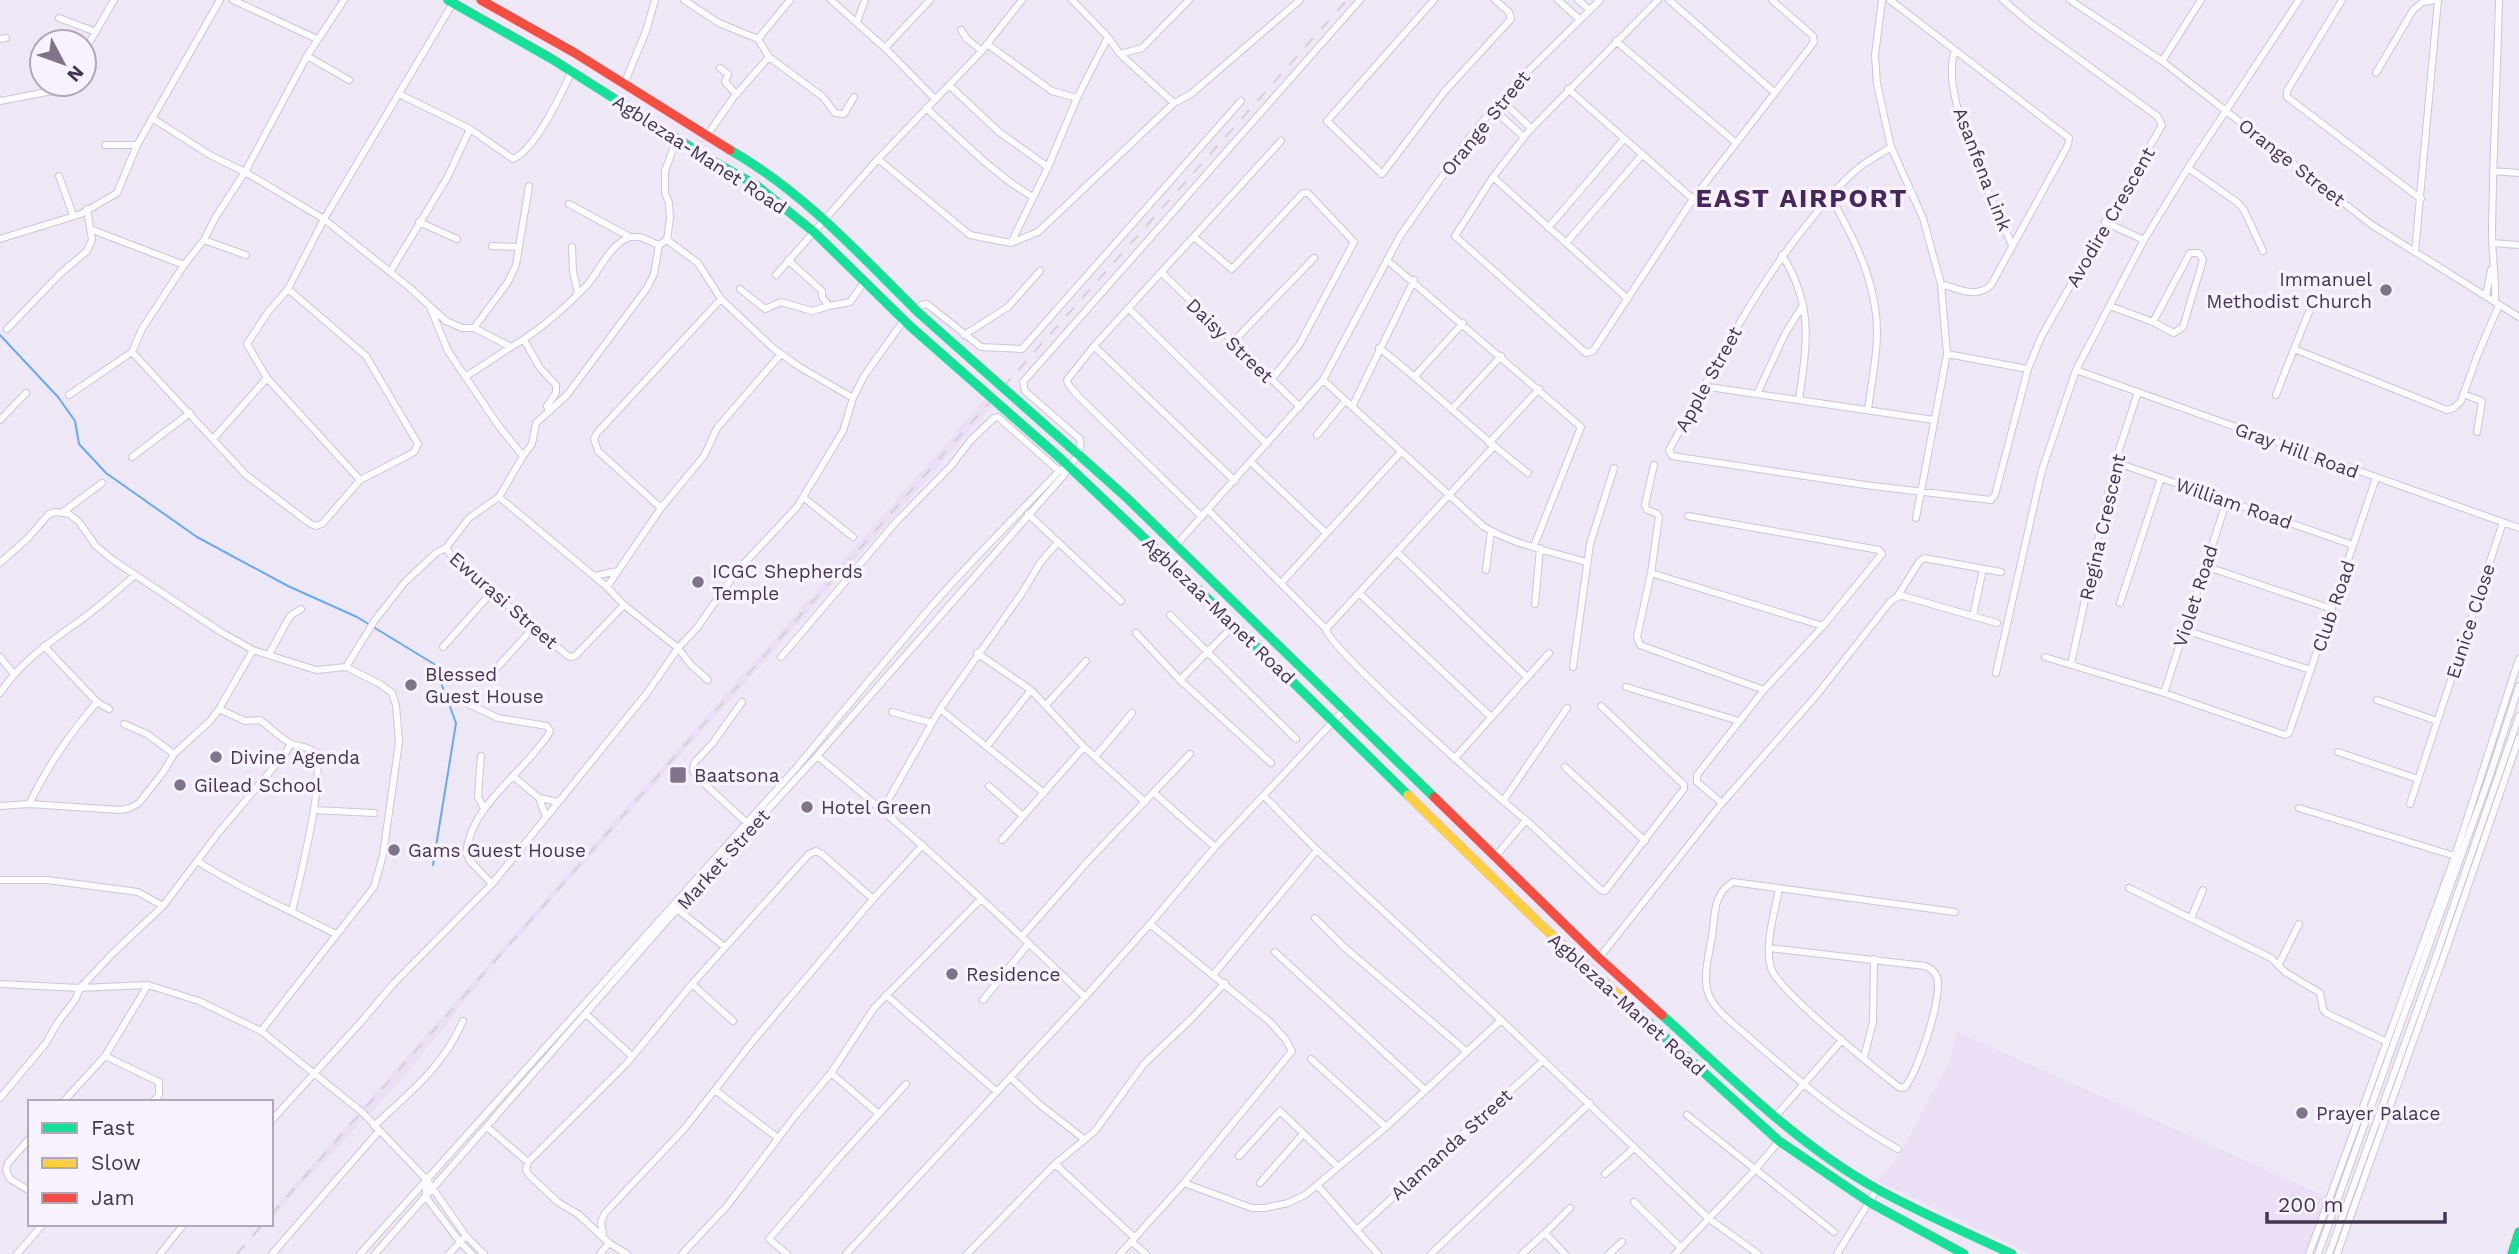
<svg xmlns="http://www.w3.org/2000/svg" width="2519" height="1254" viewBox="0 0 2519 1254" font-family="'Work Sans',sans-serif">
<rect width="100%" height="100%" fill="#eee7f5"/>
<path fill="#ebdff6" d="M985 399 994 404 493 966 400 1082 298 1188 271 1221V1211Z
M1957 1032 2327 1197 2306 1254H2031L1878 1181 1900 1154 1950 1061Z"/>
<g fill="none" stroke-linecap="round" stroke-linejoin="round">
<path stroke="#69abea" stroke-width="2" d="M0 335 58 397 75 421 79 444 106 473 197 537 288 586 357 617 434 664 456 723 433 865"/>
<defs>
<path id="street" d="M233 0 317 39
M684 0 719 23 758 39
M831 0 885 48 935 99
M1072 0 1108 37
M1434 0 1327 121 1382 174 1445 91 1511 19 1509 12 1495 0
M1558 0 1580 20
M1578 0 1590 10
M1658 0 1528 132 1493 177 1455 236 1586 353 1593 351 1693 199 1814 42 1813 36 1772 0
M1669 0 1774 92
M1882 0 1875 55 1877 84 1891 147 1923 218 1941 284 1947 354 1916 518
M1890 0 2069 138 2068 145 1991 285C1976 299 1959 289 1941 284
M2070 0 2162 61 2372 225 2519 317
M2342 0 2287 91V97L2421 199
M59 18 96 32
M857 22 865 0
M961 30 967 39 982 51
M0 39 6 38
M1616 41 1735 142
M987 44 1052 91 1077 98 1108 37 1120 54 1174 103 1191 94 1300 0
M885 48 930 0
M1955 51C1938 93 1994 203 2012 245
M84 52 114 0
M1120 54 1142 48 1189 0
M307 56 349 80
M769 57 823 97 835 113 844 114 854 97
M2162 61 2201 0
M720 68 728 74 725 82 736 94
M2376 73 2413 10 2423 2 2435 0
M624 84 646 31 655 0
M949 85 999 132 1048 167
M1568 89 1693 199
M399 94 470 129 513 159C536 149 561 94 572 71
M1501 100 1531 128
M0 101 52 91 62 84
M926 108C960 138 993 174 1033 197
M1493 109 1524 137
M152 118 210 155 245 172 324 219 410 288 446 321 462 328H474L511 347C539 331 565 308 587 285 600 270 610 244 630 237
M706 137 733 98 769 57 758 39 790 0
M677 138 665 171V193L669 203 670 218 667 240 698 263 721 299 773 348 798 366 853 398
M105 145H137
M1891 147C1879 155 1866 161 1855 171 1838 186 1823 204 1809 222 1751 292 1713 372 1669 450L1672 456 1865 485 1991 500 1995 495 2028 369 2041 337 2162 125 2157 116 2031 24 2003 0
M878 159 970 235 1011 243 1038 232 1174 103
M2188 168 2237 202 2244 210 2263 251
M2493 171 2519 173
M59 176 73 215
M1493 177 1627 298
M1830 196C1850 231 1869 267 1875 307 1881 340 1872 377 1868 410
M569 204 630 237H640L659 245
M419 222 457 239
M2105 222 2144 240
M1548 228 1624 139
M90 229 184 265
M1194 237 1232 269 1303 193H1308L1354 242 1299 345 1271 380
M0 239 81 214 117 193 137 145 220 0
M204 240 246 255
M1011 243 1048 167 1077 98
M1566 243 1642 155
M2492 243 2519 245
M492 246 518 247
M572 247 573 271 578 294
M2415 252 2438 0
M1782 255C1814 306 1807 343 1799 400
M788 260 822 291V297L829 306 850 302 865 281
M1387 260 1581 427 1534 546
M390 272 447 178 470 129
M1161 272 1300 407
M776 275 878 159 980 53 1022 0
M740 289 765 309 781 302 812 311 829 306
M2486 296 2491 270
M2495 302C2496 279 2492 256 2492 232 2493 155 2497 77 2499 0
M2110 306 2153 322 2190 253H2199L2203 260 2183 327 2174 333 2153 322
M430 307 448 351 498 425 523 456
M1128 308 1267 444
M915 310 921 305 927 304 981 347 1022 349 1241 101
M474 328 508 282 516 265 529 186
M7 329 61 273 87 251 92 240 87 209
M964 335 1008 307 1040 271
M524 340 540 368 556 385V393L547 406 549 412
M1232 343 1314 258
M1094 346 1235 481
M1379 348C1431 388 1476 434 1528 473
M2294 349 2311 307
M132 352 246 475 308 522 315 526 322 524 360 480 405 457 414 452 418 444 366 356 288 289
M1947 354 2028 369
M2076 370 2519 528
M1415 376 1463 323
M465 377 511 347
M1323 380 1483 526C1513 545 1553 552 1586 562
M1702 386 1934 420
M1757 394 1785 334 1803 305
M2463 394 2482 401 2477 432
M69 395 132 352 142 329 184 265 204 240 215 218 245 172 307 56 344 0
M2276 395 2294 349 2447 410 2454 408 2461 401 2478 354 2499 305
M1352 407 1414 280
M1453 408 1501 356
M0 420 26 393
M1317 435 1345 401
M213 439 267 378
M1489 443 1539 389
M132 457 190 413
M1251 462 1326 533
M2115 462 2353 545
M1654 465 1645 505 1647 510 1656 513 1659 517 1651 573 1823 626
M360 480 267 378 247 344 268 312 288 289 324 219 453 3
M499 497 607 587 624 605 678 648 691 665 708 680
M803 497 853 537
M661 508 598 451 594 439 597 433 721 299
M1208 510 1326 629C1329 649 1499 798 1526 820
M63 512 102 483
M1028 514 1121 601
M1688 516 1879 550 1882 554 1823 626 1764 690 1697 775V782L1722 803
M1202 517 1079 397 1068 384 1067 380 1094 346 1281 141
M1176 545 1323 380 1400 236 1472 134 1513 86 1600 0
M446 548 454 560 568 656 572 657 576 655 624 605
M1398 553 1527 677
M0 563 28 538 49 514 56 512 69 514 79 522 96 546 113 560 221 632 253 650 316 670 346 667 380 684 392 693 396 705 399 742 383 855 374 887 261 1031
M2205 566 2332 609
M1486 570 1491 531
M1651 573 1637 637 1640 645 1764 690
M594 576 618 571
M1281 583 1401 452
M607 587 661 508 704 456 717 428 781 354
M1360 594 1490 716
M1897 597 1919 562 1924 558 2001 572
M2120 603 2161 478
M1535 604 1540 548
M1170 615 1296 739
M1973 616 1983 569
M1326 629 1494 446
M2184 630 2311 670
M1136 633 1180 680 1271 763
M44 646 97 702 109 709
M443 647 492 592
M977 653 1031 690 1084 747 1145 802
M269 654 290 616 301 609
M0 657 13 673
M781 657 896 522 951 466 970 441 994 418 998 417 1059 471
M2045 657 2164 693 2285 735 2289 733 2376 478
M2071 664 2115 462 2138 392
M346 667 375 620 405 582 436 553 446 548 469 518 499 497 523 456 532 444 536 423 567 395 647 288 654 274 659 245 667 240
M1573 667 1590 544 1614 468
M494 671 534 627
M1996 673 2042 470 2076 370 2144 240 2188 168 2299 0
M1180 680 1234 625
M1626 687 1739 721
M0 693C20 663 46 645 75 624 96 610 115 592 134 576
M2164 693 2227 500
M2377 700 2437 721
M462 701 498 718 547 726 550 731C547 739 539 746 534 753 508 784 471 811 466 853L470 861 492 884
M742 702 712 744 694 763 693 771 697 777 746 822
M1046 705 1086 661
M219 709 245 721 260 720C270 727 279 737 290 743 297 747 309 746 314 752 328 770 298 886 292 911
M940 709 1044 793
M892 712 932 723
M124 724 147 734 174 754
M987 746 1031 690
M2338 752 2418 779
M481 756 478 797 484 808
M817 756C910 831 998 913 1085 997
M1095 757 1132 713
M1455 758 1549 653
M1565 767 1645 841
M514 777 539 798 546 817
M989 786 1023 816
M1154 793 1215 847
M1264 796 1317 850 1501 1020 1708 1218 1758 1254
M539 798 558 802
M1503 801 1567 708
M29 804C49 764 68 736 97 702
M2410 804 2503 522
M0 806 29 804 120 810 130 808 139 803 164 771 174 754 210 721 219 709 253 650
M2299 808 2455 856
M883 809 940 709 1022 593 1040 563 1058 542
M314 810 374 813
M1002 840 1084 747
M1495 857 1526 820 1601 890 1605 891 1684 789V785L1601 706
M197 861C241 889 289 910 336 934
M0 880H47L138 892 163 906
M2129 888 2271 958 2285 972 2320 993 2323 1009 2326 1013 2387 1042
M677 909 725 947
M1315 918 1344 947 1466 1051
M2191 918 2203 890
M1022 936 1089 860 1190 754
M1769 948 1925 966C1930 968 1935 972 1937 977 1943 996 1918 1072 1905 1087L1900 1088C1877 1070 1777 990 1771 968 1764 944 1775 913 1779 888
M1275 952 1425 1090
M1599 958 1722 803 1816 696 1890 602 1897 597 1903 596 1997 623
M2279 964 2299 924
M1214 974 1317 850
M0 984 80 988 148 985 199 1001 261 1031 362 1112 426 1179 466 1236 484 1254
M692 984 733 1021
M886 995 996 1091
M983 1000 1029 943
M587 1015 632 1056
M105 1056 148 985
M1864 1057 1873 1022 1874 959
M1311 1059 1386 1127
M831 1073 879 1114
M1010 1077 1039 1104 1084 1139
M716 1091 778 1138
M0 1098 46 1043 58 1022 75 1000 80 988 114 952 163 906 219 832 284 755 291 744
M63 1102 105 1056 159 1082V1095L153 1102
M1687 1115 1834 1232
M1775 1117 1842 1040
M271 1121 360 1023 394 983 492 884 647 693 678 648 697 628 736 572 797 507 843 431 853 398 864 376 904 320
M374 1126C410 1092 443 1067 463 1021
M487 1127 528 1162
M30 1138 8 1163 6 1170 10 1179 30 1191
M1898 1149C1844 1120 1798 1080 1752 1040 1738 1027 1715 1012 1708 993 1702 974 1711 948 1713 929 1715 909 1715 893 1733 882L1955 912
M1239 1156 1280 1111 1338 1167
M1055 1164 1135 1238
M1605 1174 1634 1148
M426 1181V1197L460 1242 472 1254
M1184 1183 1252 1208H1265L1288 1203 1305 1195 1386 1127 1501 1020
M1260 1183 1303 1134
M1317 1185 1378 1254
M1634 1202 1681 1248
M1358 1229 1544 1060
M1545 1233 1570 1208
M603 1234 601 1222 605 1213 685 1128 753 1041 873 899 923 845
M1132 1242 1146 1254
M17 1254 43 1224
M160 1254 184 1224
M272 1254 379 1131
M360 1254 797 767C839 716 881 666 924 615 966 565 1014 519 1059 471L1068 466
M375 1254 677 909 817 756 1064 475C1071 462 1083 454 1080 439L1025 391 1023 382 1360 0
M449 1254 463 1239
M600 1254 609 1243
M627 1254 609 1243 578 1214 559 1203 529 1175 526 1170 528 1162 627 1063 692 984 809 854 816 851 822 854 873 899
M682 1254 727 1206 795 1116 831 1073 874 1008 981 899
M787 1254 769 1239 836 1161 906 1084
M846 1254 1085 997 1150 924 1215 847 1345 709
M967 1254 1055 1164 1095 1131 1144 1064 1191 1019 1225 983
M1120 1254 1184 1183 1292 1051 1286 1040 1270 1022 1150 924
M1431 1254 1590 1103
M1522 1254 1545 1233 1565 1254
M1609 1254 1622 1242
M1675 1254 1754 1171 1779 1141
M1837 1254 1877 1189
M2309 1254 2455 856 2519 659
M2318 1254 2488 781 2519 686
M2329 1254 2432 968 2519 716
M2337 1254 2448 944 2519 738"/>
<path id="fast" d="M448 0 552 59 711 160 756 185 814 232 910 326
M730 150C803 191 861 256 920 314
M1070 447 1127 498 1434 797
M1060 458 1199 590 1408 795
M1621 997 1779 1141 1869 1202 1964 1254
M1662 1015C1730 1076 1796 1144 1877 1189 1921 1213 1967 1233 2012 1254
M2512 1254 2519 1232"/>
<path id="slow" d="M1408 795 1540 924 1621 997"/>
<path id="jam" d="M481 0 575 53 730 150
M1434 797 1599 958 1662 1015"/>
</defs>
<use href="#street" stroke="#cfc4d8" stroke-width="8"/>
<use href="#fast" stroke="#cfc4d8" stroke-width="10"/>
<use href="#slow" stroke="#cfc4d8" stroke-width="10"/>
<use href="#jam" stroke="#cfc4d8" stroke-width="10"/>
<use href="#street" stroke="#fcfbfe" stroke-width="6"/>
<use href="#fast" stroke="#16e098" stroke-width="9"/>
<use href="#slow" stroke="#ffcf43" stroke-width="9"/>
<use href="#jam" stroke="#f24e42" stroke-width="9"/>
<path stroke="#d3d0d6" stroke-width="2" stroke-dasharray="12 12" stroke-linecap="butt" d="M271 1215 671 761 1347 0
M237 1254 263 1224"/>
<defs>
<path id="fast-bridge" d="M920 314 1070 447
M910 326 1060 458"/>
</defs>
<use href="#fast-bridge" stroke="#cfc4d8" stroke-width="10" stroke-linecap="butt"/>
<use href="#fast-bridge" stroke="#16e098" stroke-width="9"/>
</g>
<g fill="#80748a" stroke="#f8f2ff" stroke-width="2.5">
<circle cx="2386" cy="290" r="7"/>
<circle cx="698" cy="582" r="7"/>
<circle cx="411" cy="685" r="7"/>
<circle cx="216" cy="757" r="7"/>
<rect x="669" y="766" width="18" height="18" rx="3.5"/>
<circle cx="180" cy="785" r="7"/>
<circle cx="807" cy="807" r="7"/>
<circle cx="394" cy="850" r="7"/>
<circle cx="952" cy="974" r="7"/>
<circle cx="2302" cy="1113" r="7"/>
</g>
<g text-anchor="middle" stroke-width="7" stroke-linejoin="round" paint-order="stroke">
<g font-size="19" fill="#443650" stroke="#f8f2ff">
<text transform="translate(1485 123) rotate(-51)" y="7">Orange Street</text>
<text transform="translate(700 154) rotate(33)" y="7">Agblezaa-Manet Road</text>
<text transform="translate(2292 162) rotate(38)" y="7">Orange Street</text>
<text transform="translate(1983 169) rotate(69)" y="7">Asanfena Link</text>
<text transform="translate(2110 217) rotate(-60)" y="7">Avodire Crescent</text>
<text transform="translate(1230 340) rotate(44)" y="7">Daisy Street</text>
<text transform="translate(1708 379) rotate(-61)" y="7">Apple Street</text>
<text transform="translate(2297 450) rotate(20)" y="7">Gray Hill Road</text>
<text transform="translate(2234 503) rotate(19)" y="7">William Road</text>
<text transform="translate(2102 527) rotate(-77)" y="7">Regina Crescent</text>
<text transform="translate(2195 596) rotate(-72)" y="7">Violet Road</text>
<text transform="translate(504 600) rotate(41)" y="7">Ewurasi Street</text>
<text transform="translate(2333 606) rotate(-71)" y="7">Club Road</text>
<text transform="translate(1219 610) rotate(44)" y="7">Agblezaa-Manet Road</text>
<text transform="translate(2470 621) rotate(-72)" y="7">Eunice Close</text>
<text transform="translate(723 859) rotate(-48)" y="7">Market Street</text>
<text transform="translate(1627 1004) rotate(42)" y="7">Agblezaa-Manet Road</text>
<text transform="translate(1451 1144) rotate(-42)" y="7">Alamanda Street</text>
</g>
<g font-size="19" fill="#443650" stroke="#f8f2ff" text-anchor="start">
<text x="2372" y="286" text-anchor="end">Immanuel<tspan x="2372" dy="22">Methodist Church</tspan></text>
<text x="712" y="578">ICGC Shepherds<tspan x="712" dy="22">Temple</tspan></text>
<text x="425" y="681">Blessed<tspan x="425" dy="22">Guest House</tspan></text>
<text x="230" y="764">Divine Agenda</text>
<text x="694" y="782">Baatsona</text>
<text x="194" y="792">Gilead School</text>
<text x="821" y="814">Hotel Green</text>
<text x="408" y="857">Gams Guest House</text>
<text x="966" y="981">Residence</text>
<text x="2316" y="1120">Prayer Palace</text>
</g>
<g font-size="26" font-weight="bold" letter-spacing="2" fill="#47285d" stroke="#f8f2ff">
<text x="1802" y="207">EAST AIRPORT</text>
</g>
</g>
<rect x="28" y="1100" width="245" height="126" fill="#f8f2ff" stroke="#b0a7b9" stroke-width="2"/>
<rect x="42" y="1123" width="35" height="10" fill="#16e098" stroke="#b0a7b9" stroke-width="2"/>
<text x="91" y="1135" font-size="21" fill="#443650">Fast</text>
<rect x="42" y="1158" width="35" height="10" fill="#ffcf43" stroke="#b0a7b9" stroke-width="2"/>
<text x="91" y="1170" font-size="21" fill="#443650">Slow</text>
<rect x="42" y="1193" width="35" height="10" fill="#f24e42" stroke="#b0a7b9" stroke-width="2"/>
<text x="91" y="1205" font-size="21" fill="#443650">Jam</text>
<g transform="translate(63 63) rotate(131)"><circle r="33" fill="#f8f2ff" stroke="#b0a7b9" stroke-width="2"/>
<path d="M0-5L12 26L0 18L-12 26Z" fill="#80748a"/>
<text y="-10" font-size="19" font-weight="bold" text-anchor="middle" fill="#443650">N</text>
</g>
<path d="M2267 1212v10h178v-10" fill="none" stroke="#443650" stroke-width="3.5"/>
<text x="2278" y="1212" font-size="21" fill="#443650" stroke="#f8f2ff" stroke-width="5" paint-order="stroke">200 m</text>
</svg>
